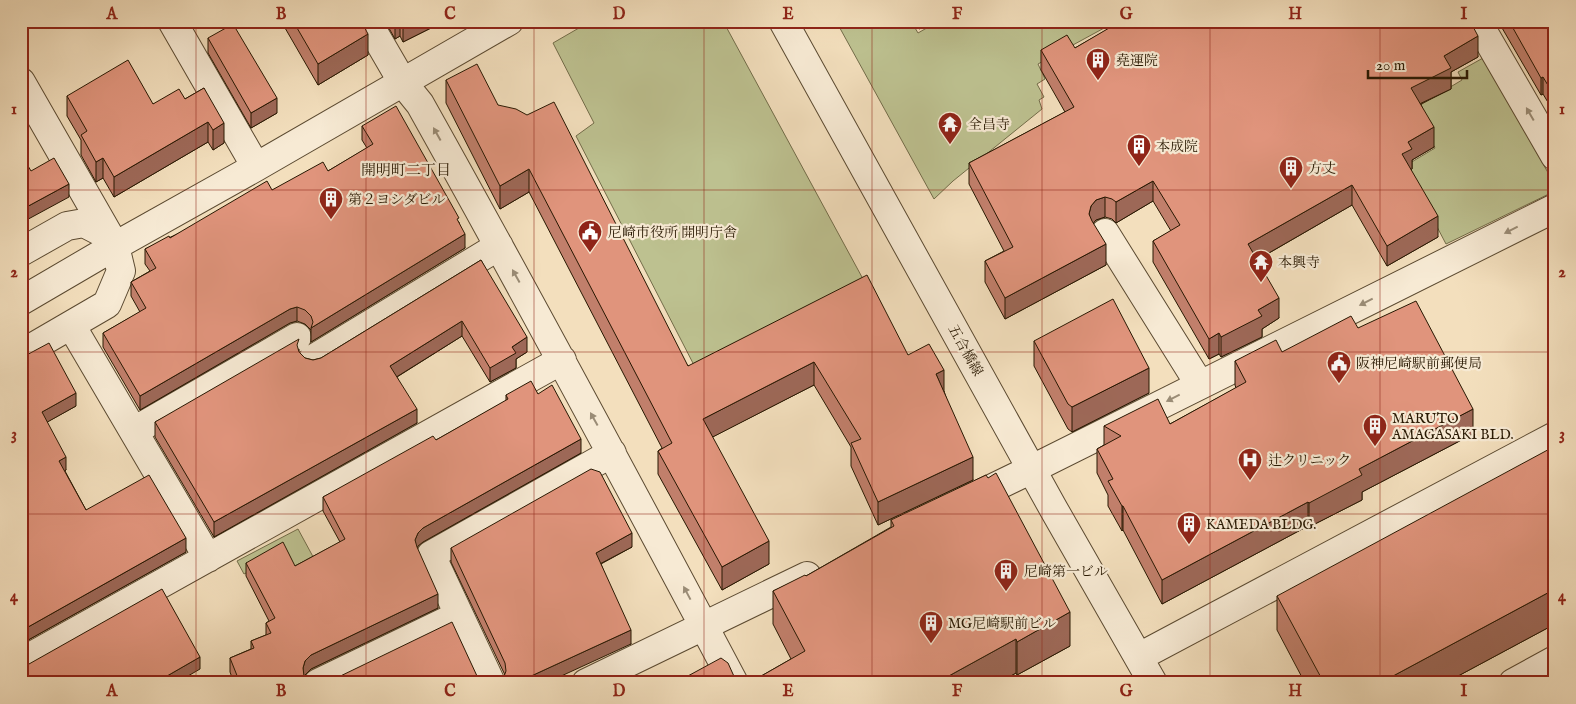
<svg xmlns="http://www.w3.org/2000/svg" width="1576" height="704" viewBox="0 0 1576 704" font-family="'IM FELL English','Noto Serif JP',serif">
<rect width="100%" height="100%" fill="#f3dfbd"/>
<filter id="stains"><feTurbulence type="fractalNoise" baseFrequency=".004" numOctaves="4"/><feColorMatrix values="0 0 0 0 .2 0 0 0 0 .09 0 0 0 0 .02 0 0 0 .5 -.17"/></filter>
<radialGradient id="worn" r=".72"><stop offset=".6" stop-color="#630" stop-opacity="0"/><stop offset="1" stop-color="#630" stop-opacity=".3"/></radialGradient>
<path fill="#bdc190" stroke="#726c49" d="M591 21H723L863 279 696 369 576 136 594 123 553 43Z
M836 21H911L918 33 939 21H1117L1038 64 1045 79 1037 84 1044 97 1039 100 1042 109 953 181 934 199Z
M1483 58 1555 185V191L1446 244 1405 166 1435 148 1412 110 1462 80 1458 72Z
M298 529 317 564 297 575 285 553 244 574 237 561Z"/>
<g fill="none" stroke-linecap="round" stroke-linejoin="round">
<defs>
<path id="minor" d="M172 21 256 167
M367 21 403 83 420 104C527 295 631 489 734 683
M783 21 1053 508 1153 683
M1477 21 1555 156
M21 82 115 246 121 271 107 304 21 354
M1105 233 1200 385
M21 252 67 226 84 223 109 236
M21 301 115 246 256 167 509 21
M71 325 208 558
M313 359 499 246
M134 431 297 337
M968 500 1032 469 1555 208
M1139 657 1555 436
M21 662 562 360
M318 683 459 615
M491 683 431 555 612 453
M586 683 807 576
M1513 683 1555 660"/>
</defs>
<use href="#minor" stroke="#5b4a31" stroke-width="30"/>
<use href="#minor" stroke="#f7ead4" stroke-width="28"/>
</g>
<path fill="#c17f6b" stroke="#281802" d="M281 21H361L368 55 318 85Z
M385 21H445L403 42 400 36 395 39Z
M914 21H931L919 29Z
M1117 21H1470L1478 57 1451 72V89L1421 104 1434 147 1412 160V169L1411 170 1438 237 1387 266 1352 205 1257 260 1279 318 1262 329V337L1221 357 1219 354 1209 359 1153 262V241L1171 231 1153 201 1116 223 1112 219 1105 217 1096 220 1093 223 1106 265 1005 319 985 282V261L1004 251 969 184V163L1065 112 1041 70V50L1075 48 1117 24Z
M1498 21H1555V114L1543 94 1541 95Z
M208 38 277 113 251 128 208 53Z
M446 80 498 105 688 366 908 355 944 391 973 480 878 525 851 466V447L814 385 712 437 769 564 722 590 658 474V451L662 448 529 192 500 209 446 103Z
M204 88 224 143 213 150 208 142 114 197 103 178 96 182 81 155V140L67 116V96L153 104 185 99Z
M362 126 459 222 465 248 311 342V330L305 324 297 321 290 323 140 410 103 347V333L140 312 131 296V282L150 271 145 264V249L272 190 328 171 367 148 362 140Z
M481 260 527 352 516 359V368L490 382 462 336 397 377 417 423 214 537 155 437V422L299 349V352L305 358 313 360 321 358Z
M1358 328 1473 434 1362 492V500L1309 527 1308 526 1162 604 1123 530 1122 531 1108 506V495L1097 473V449L1104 445V426L1170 424 1236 388 1235 385V361L1282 352Z
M1034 341 1149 393 1072 432 1068 429 1034 366Z
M21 358 76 406 47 422 66 470 65 471 86 510 186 552 21 644V570L23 569 21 567Z
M538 394 581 453 423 542 418 546 417 549 438 608 311 669 304 676 311 683H234L230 672V658L251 649V641L266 635V623L269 621 246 576V563L295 566 340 542 323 511V497L436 440 506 401V395Z
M891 520 1070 646 1017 675 1016 673 998 683H749L791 659 773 624V591L806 576 891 527Z
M632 547 601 564 631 644 503 679 505 675 451 562V548Z
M1277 596 1555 624 1445 683H1305L1277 630Z"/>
<path fill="#9d6857" stroke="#281802" d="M395 21H400V36L395 39Z
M403 21H445L403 42Z
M919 21H931L919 29Z
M368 34V55L318 85V64Z
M1478 36V57L1451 72V89L1411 108V88L1444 56Z
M1543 77V94L1541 95V78Z
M277 98V113L251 128V113Z
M24 106V119L21 121V108Z
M208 122V142L114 197V177Z
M224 123V143L213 150V130Z
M1434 127V147L1412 160V169L1402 175V154L1408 142Z
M103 158V178L96 182V162Z
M529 169V192L500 209V186Z
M1153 181V201L1116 223V202Z
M69 184V197L21 223V210Z
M1352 185V205L1248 265V244Z
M1105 197V217L1096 220 1091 226 1089 214 1091 206 1096 200Z
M1438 216V237L1387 266V246Z
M465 234V248L311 342V328Z
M1106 244V265L1005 319V298Z
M1279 298V318L1262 329V337L1221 357V337L1258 310Z
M297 307V321L290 323 140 410V396L290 309Z
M462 321V336L390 381V366Z
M1219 333V354L1209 359V339Z
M527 337V352L516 359V368L490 382V368L512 347Z
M814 362V385L703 442V419Z
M1149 368V393L1072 432V407Z
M944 370V393L936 374Z
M76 393V406L42 425V412Z
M417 409V423L214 537V522Z
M1473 409V434L1362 492V500L1309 527V503L1359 469Z
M581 439V453L423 542 418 546 415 554V540L418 533 423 528Z
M66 457V470L59 474V461Z
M973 457V480L878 525V502Z
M1308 502V526L1162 604V580Z
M1122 506H1123V530L1122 531Z
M632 533V547L596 566V553Z
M186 538V552L21 644V631Z
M769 541V564L722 590V567Z
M1555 589V624L1445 683H1380Z
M438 594V608L311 669 305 675 303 681V668L305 661 311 655Z
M1070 612V646L1017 675V642Z
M631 630V644L546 683H516Z
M1016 639V673L998 683H936Z
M200 657V669L176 683H167V676Z"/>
<path fill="#e0947c" stroke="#281802" d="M293 21H361L368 34 318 64Z
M1121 21H1470L1478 36 1444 56 1451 68 1411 88 1434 127 1408 142 1412 149 1402 154 1438 216 1387 246 1352 185 1248 244 1279 298 1258 310 1262 316 1221 337 1219 333 1209 339 1153 241 1180 225 1153 181 1116 202 1112 199 1105 197 1096 200 1091 206 1089 214 1092 221 1106 244 1005 298 985 261 1013 247 969 163 1074 107 1041 50 1067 35 1075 48Z
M1509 21H1555V97L1543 77 1541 78Z
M233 24 277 98 251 113 208 38Z
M128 60 153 104 179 89 185 99 204 88 224 123 213 130 208 122 114 177 103 158 96 162 81 135 87 131 67 96Z
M477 64 498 105 516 109 527 115 554 102 688 366 867 275 908 355 929 344 944 370 936 374 973 457 878 502 851 443 861 439 814 362 703 419 769 541 722 567 658 451 672 443 529 169 500 186 446 80Z
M21 101 24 106 21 108Z
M396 106 459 218 457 219 465 234 311 328 313 322 311 316 305 310 297 307 290 309 140 396 103 333 146 308 131 282 156 268 145 249 169 236 170 238 267 181 272 190 323 162 328 171 373 144 362 126Z
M21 154 31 171 54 158 69 184 21 210Z
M481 260 527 337 512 347 516 353 490 368 462 321 390 366 417 409 214 522 155 422 299 339 297 345 299 352 305 358 313 360 321 358Z
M1113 299 1149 368 1072 407 1068 404 1034 341Z
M1416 301 1473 409 1359 469 1362 475 1309 503 1308 502 1162 580 1123 506H1122L1108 481 1113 479 1097 449 1121 436 1104 426 1158 399 1170 424 1246 382 1235 361 1276 340 1282 352 1351 316 1358 328Z
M49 343 76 393 42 412 66 457 59 461 86 510 149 475 186 538 21 631V570L28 566 21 554V358Z
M531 381 538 394 552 385 581 439 423 528 418 533 415 540 417 547 438 594 311 655 305 661 303 668 304 676 311 683H240L230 658 254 648 251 641 271 633 266 623 275 618 246 563 283 542 295 566 345 539 323 497 433 436 436 440 508 399 506 395Z
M1555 446V589L1380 683H1324L1277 596Z
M591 469 600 472 632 533 596 553 631 630 516 683H499L503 679 506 671 505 663 451 548Z
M996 473 1070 612 1017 642 1016 639 936 683H749L805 651 773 591 805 575 806 576 894 526 891 520 986 475 988 478Z
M162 589 200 657 167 676 171 683H21V672L24 670 21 666 29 664Z
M452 622 477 676 482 682 484 683H326Z
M721 658 728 663 737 683H675Z"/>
<defs><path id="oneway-solid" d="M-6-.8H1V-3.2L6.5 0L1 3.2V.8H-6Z" transform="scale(1.25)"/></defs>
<g fill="#9a8c76">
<use href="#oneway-solid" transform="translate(1530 114) rotate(-120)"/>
<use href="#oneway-solid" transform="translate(437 134) rotate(-119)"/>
<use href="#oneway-solid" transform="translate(1511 230) rotate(153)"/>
<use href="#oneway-solid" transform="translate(516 276) rotate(-119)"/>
<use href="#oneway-solid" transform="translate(1366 302) rotate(153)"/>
<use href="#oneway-solid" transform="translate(1173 398) rotate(153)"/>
<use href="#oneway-solid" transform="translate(594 419) rotate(-119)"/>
<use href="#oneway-solid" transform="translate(687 593) rotate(-118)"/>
</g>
<path fill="none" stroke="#8f2418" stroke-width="1" stroke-opacity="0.55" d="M196 21V683M366 21V683M534 21V683M704 21V683M872 21V683M1042 21V683M1210 21V683M1380 21V683M21 190H1555M21 352H1555M21 514H1555"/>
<defs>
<symbol id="building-pin" viewBox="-11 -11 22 30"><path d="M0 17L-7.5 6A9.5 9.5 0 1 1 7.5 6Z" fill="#8f2418" stroke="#f7ead4"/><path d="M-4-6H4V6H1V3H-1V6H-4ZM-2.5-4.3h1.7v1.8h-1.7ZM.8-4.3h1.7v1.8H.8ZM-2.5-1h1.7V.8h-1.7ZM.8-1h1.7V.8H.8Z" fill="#fff"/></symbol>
<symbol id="temple-pin" viewBox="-11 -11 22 30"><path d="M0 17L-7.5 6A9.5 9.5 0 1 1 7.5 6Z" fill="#8f2418" stroke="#f7ead4"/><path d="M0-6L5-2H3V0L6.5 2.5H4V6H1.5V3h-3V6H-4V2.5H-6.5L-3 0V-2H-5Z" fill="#fff"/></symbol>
<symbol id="civic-pin" viewBox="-11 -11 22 30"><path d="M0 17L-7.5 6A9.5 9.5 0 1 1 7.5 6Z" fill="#8f2418" stroke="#f7ead4"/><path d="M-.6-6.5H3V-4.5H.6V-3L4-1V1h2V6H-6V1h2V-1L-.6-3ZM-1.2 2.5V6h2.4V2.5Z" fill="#fff"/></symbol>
<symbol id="hospital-pin" viewBox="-11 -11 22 30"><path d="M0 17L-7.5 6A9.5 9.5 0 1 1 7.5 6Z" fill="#8f2418" stroke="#f7ead4"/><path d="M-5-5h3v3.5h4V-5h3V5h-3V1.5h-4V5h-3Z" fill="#fff"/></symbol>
</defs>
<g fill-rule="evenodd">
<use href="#building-pin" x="1084" y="46" width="28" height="38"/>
<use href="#temple-pin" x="936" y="110" width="28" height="38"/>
<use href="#building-pin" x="1125" y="132" width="28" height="38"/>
<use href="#building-pin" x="1277" y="154" width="28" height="38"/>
<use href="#building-pin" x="317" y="185" width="28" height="38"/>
<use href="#civic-pin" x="576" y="218" width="28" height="38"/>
<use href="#temple-pin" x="1247" y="248" width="28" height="38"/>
<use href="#civic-pin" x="1325" y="349" width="28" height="38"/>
<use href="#building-pin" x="1361" y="412" width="28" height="38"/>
<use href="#hospital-pin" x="1236" y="446" width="28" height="38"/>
<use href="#building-pin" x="1175" y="510" width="28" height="38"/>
<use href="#building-pin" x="992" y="557" width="28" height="38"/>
<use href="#building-pin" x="917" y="609" width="28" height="38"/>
</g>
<g text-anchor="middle" stroke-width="4.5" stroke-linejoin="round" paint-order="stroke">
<g font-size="14" fill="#281802" stroke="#f7ead4" text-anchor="start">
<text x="1116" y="65">堯運院</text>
<text x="968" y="129">全昌寺</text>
<text x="1156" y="151">本成院</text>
<text x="1308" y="173">方丈</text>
<text x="348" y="204">第２ヨシダビル</text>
<text x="608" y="237">尼崎市役所 開明庁舎</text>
<text x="1278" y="267">本興寺</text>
<text x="1356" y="368">阪神尼崎駅前郵便局</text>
<text x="1392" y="423">MARUTO<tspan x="1392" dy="16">AMAGASAKI BLD.</tspan></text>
<text x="1268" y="465">辻クリニック</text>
<text x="1206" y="529">KAMEDA BLDG.</text>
<text x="1024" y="576">尼崎第一ビル</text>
<text x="948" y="628">MG尼崎駅前ビル</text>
</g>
<g font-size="14" fill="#281802" stroke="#f7ead4">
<text transform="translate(966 350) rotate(61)" y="5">五合橋線</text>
</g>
<g font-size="15" fill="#281802" stroke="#f7ead4">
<text x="406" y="175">開明町二丁目</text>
</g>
</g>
<rect width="1576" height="704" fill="none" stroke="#f3dfbd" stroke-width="55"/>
<path d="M1368 70v8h99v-8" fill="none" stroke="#281802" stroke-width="2.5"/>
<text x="1376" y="70" font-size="15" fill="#281802" stroke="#f7ead4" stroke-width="4" paint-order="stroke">20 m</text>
<rect x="28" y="28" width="1520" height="648" fill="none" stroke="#8f2418" stroke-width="2"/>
<g font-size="16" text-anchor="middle" font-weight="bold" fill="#8f2418">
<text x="112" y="19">A</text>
<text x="281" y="19">B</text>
<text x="450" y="19">C</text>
<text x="619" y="19">D</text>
<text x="788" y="19">E</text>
<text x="957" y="19">F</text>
<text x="1126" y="19">G</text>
<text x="1295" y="19">H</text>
<text x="1464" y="19">I</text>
<text x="14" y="114">1</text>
<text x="1562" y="114">1</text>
<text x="14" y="277">2</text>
<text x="1562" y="277">2</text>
<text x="14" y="439">3</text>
<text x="1562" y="439">3</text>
<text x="14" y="601">4</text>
<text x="1562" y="601">4</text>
<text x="112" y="696">A</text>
<text x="281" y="696">B</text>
<text x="450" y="696">C</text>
<text x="619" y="696">D</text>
<text x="788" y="696">E</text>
<text x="957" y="696">F</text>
<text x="1126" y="696">G</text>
<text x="1295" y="696">H</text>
<text x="1464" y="696">I</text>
</g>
<rect width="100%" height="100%" filter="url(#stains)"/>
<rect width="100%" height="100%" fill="url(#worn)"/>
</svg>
